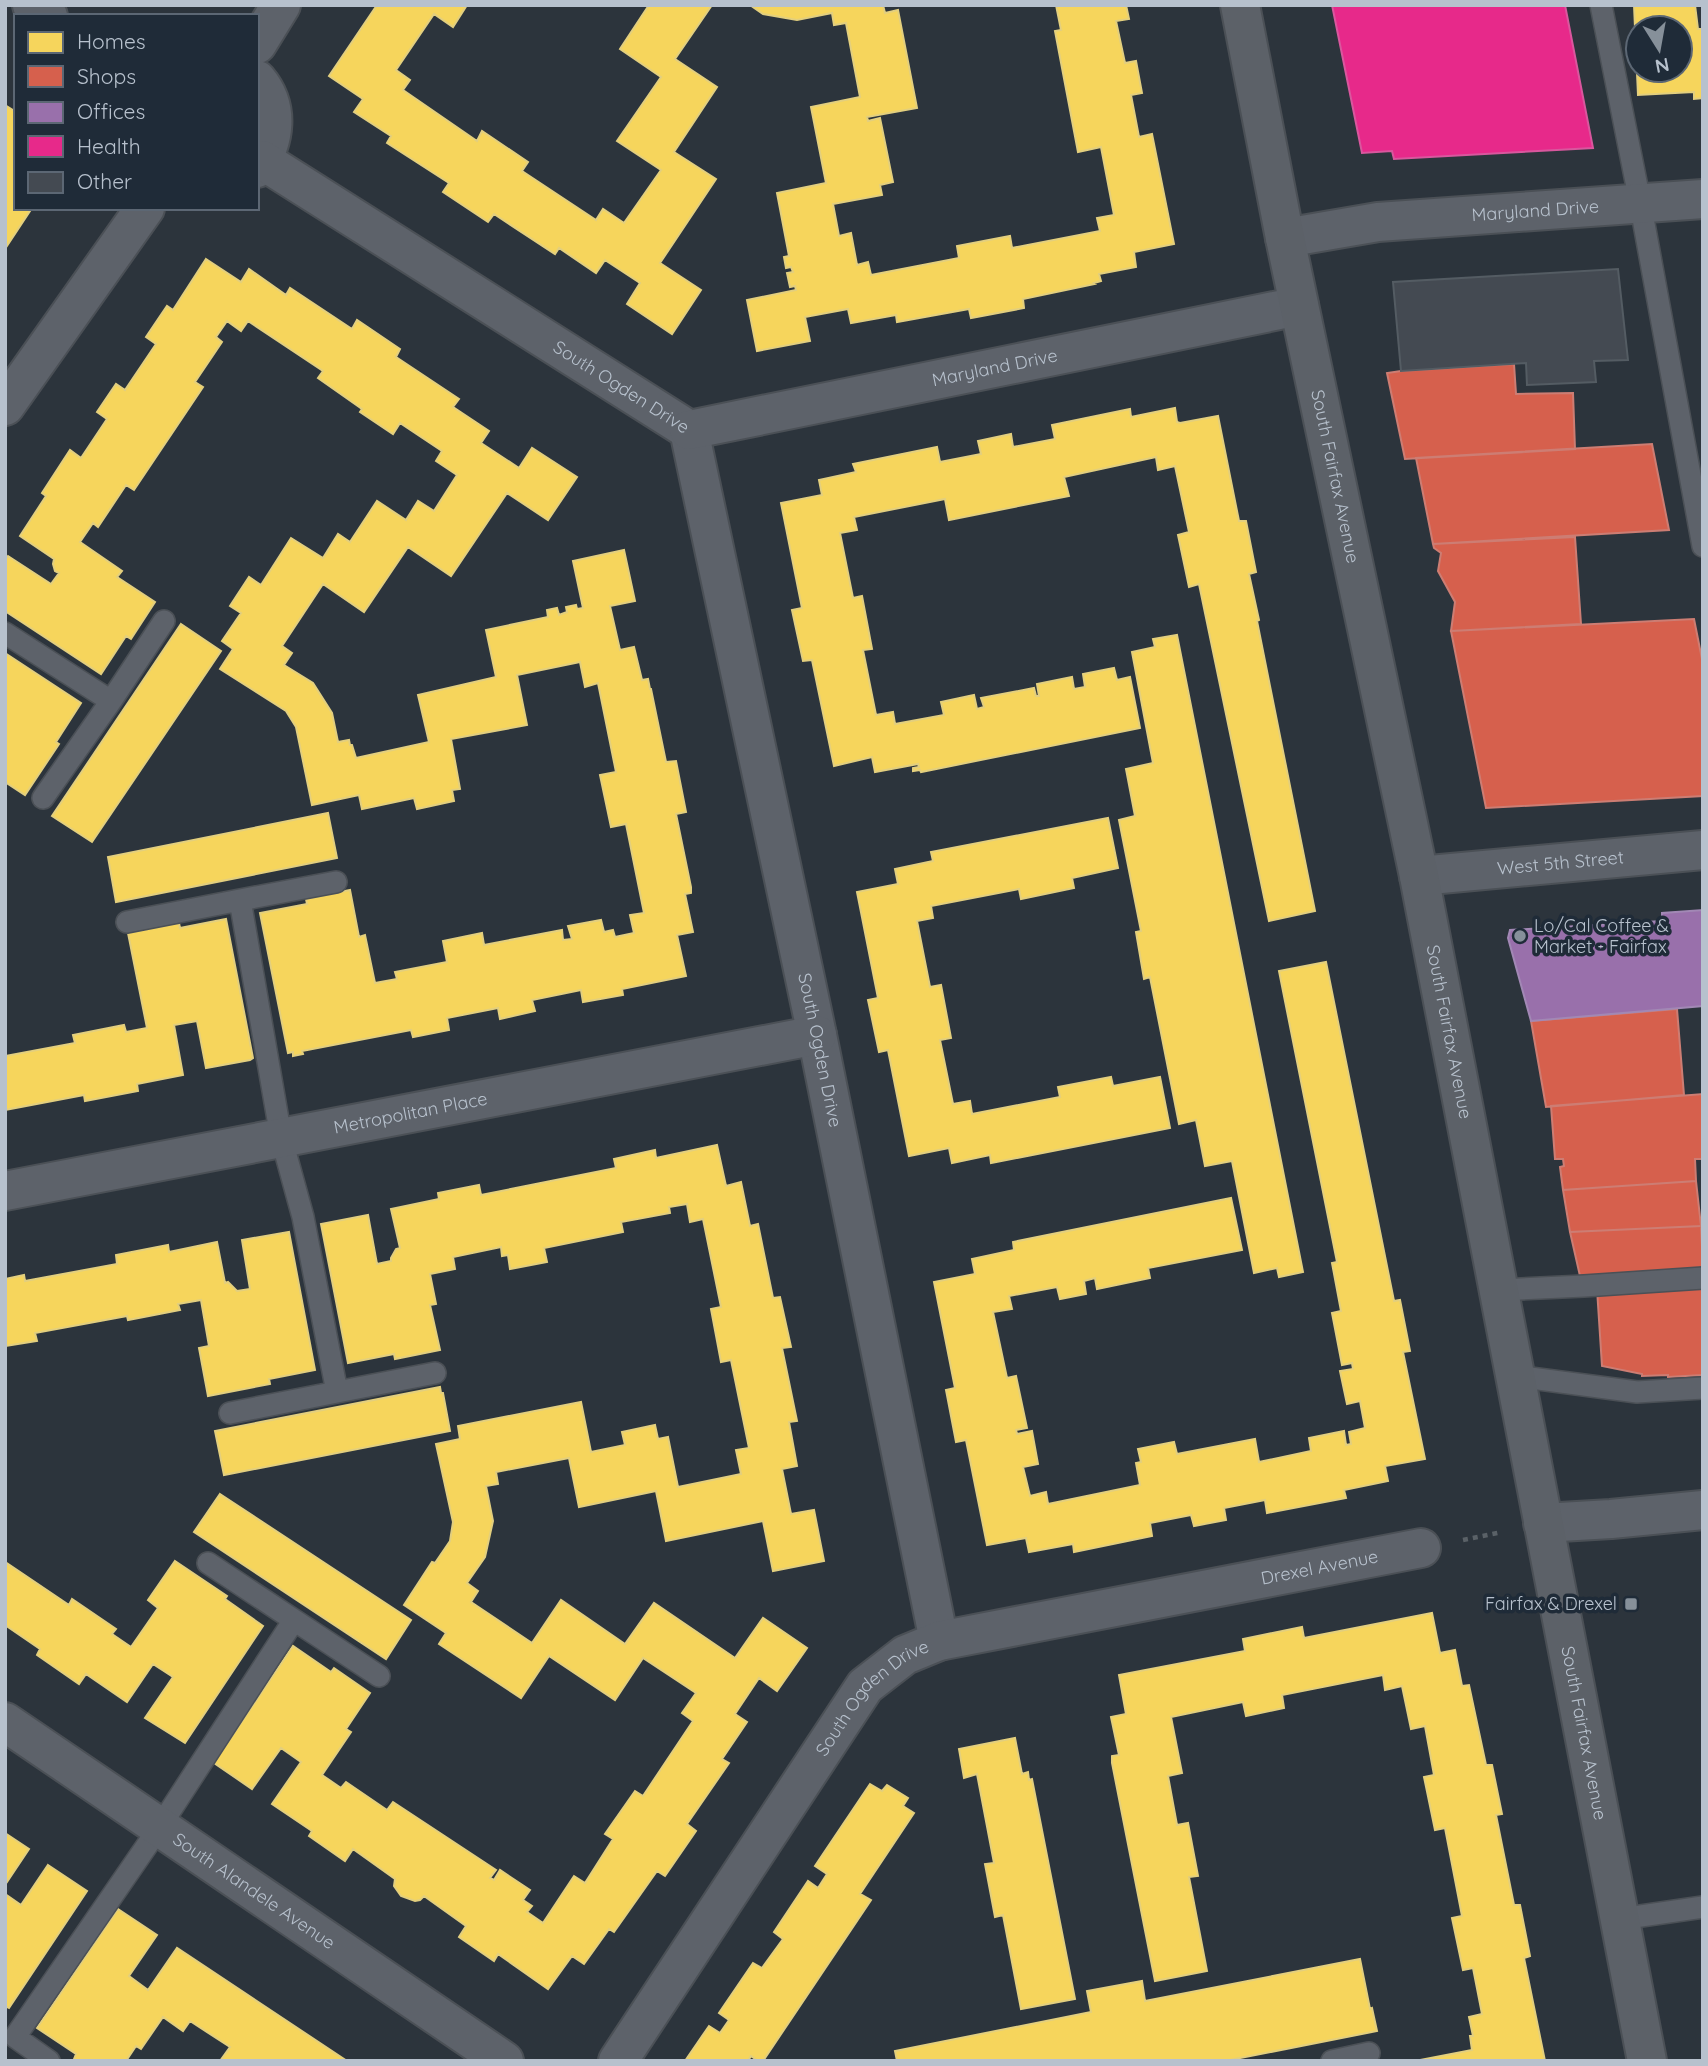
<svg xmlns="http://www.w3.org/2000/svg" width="1708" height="2066" viewBox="0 0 1708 2066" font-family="Quicksand,sans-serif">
<rect width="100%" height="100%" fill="#2c343c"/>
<path fill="#f6d55c" stroke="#e3cf7e" stroke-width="2" fill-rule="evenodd" d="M377 5H467L453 27 434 14 396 70 410 80 403 90 477 141 482 131 528 162 522 171 596 220 603 209 624 223 661 170 617 141 661 77 620 49 649 5H712L675 59 717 87 674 152 716 179 660 263 701 290 672 334 627 304 640 283 605 260 596 273 559 248 555 254 494 214 488 222 443 192 449 183 387 143 391 136 354 112 363 99 329 76Z
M750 5H883L885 13 898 10 917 108 867 117 868 121 880 118 893 182 880 185 882 195 833 204 839 236 851 233 857 265 868 262 871 275 959 258 957 246 1010 236 1012 248 1100 231 1097 218 1114 215 1101 147 1078 152 1055 31 1061 30 1056 5H1126L1129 19 1116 21 1125 63 1136 61 1142 93 1131 95 1139 137 1152 134 1174 244 1134 252 1136 267 1099 274 1101 281 1094 283 1095 284 1023 299 1024 308 971 318 969 309 897 322 896 315 851 323 848 309 805 317 810 341 757 351 747 300 796 290 795 286 790 287 787 273 793 272 791 267 786 268 784 257 789 256 777 193 826 183 811 107 860 97 846 23 834 25 832 13 797 20 763 14Z
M1634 5H1695L1698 29H1703V98L1694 99V92L1638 95ZM1638 28H1680V70H1638Z
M5 105 16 112V208H32L5 249Z
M206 259 241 282 249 269 286 295 290 288 352 329 357 320 400 349 396 357 459 399 453 407 489 431 481 443 519 468 532 448 577 477 548 520 507 493 451 576 408 547 364 612 323 584 282 646 292 653 284 665 313 683 332 713 338 742 349 740 350 745H352L356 758 429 742 418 695 496 677 486 630 548 617 547 610 557 608 559 615 567 612 566 607 576 605 577 609 583 608 573 561 624 550 635 601 610 606 620 650 634 647 642 680 648 679 650 689H651L666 762 676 761 686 812 676 814 691 887V893L685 894 693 932 677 935 686 976 622 989 623 995 583 1002 581 990 532 1000 535 1011 500 1019 498 1008 447 1018 449 1030 413 1037 411 1030 302 1051 303 1054 293 1056V1052L288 1053 260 913 307 904 306 899 350 890 359 937 365 935 375 983 397 979 395 972 447 962 443 941 482 933 484 945 562 930 563 940 572 939 568 926 601 920 604 932 613 930 615 937 634 933 630 915 644 913 626 824 611 827 600 775 616 772 598 683 585 687 580 662 517 675 527 725 451 739 460 789 452 790 454 801 417 809 414 798 362 809 359 795 312 805 296 727 286 711 220 669 233 649 222 641 241 613 230 606 249 577 261 585 291 538 323 558 338 534 350 542 377 501 406 520 418 501 434 511 457 475 436 461 442 451 400 423 393 434 360 412 362 409 318 378 323 371 248 321 241 331 227 321 216 337 222 342 195 382 203 387 134 490 126 485 98 527 93 523 80 542 122 571 117 577 155 602 131 639 126 636 101 674 5 611V560L8 556 51 584 59 573 55 571 53 564 54 559 20 536 46 496 42 493 70 450 81 458 107 419 97 412 116 384 125 390 156 344 146 337 167 306 173 310Z
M1175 408 1177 422 1180 423 1218 416 1239 521H1246L1256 572 1249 574 1259 620 1257 621 1315 911 1269 921 1199 584 1189 587 1178 535 1189 532 1175 466 1158 470 1156 457 1064 477 1069 496 949 520 945 499 854 517 857 530 840 533 853 598 862 596 872 649 863 650 876 715 893 712 895 724 944 715 941 702 974 695 977 709 984 707 981 698 1034 688 1036 696H1039L1037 684 1072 677 1074 689 1085 687 1083 674 1114 668 1117 680 1130 677 1140 728 921 772 920 770 913 771V768L919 767 918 764 875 772 872 757 834 766 812 660 803 661 792 610 802 608 781 503 822 495 819 480 856 472 853 464 937 447 940 462 981 454 978 441 1011 434 1013 447 1055 439 1052 425 1130 409 1131 417Z
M181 624 221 651 92 842 52 816Z
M1177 635 1303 1272 1279 1277 1277 1268 1254 1273 1232 1161 1205 1166 1196 1120 1179 1124 1150 977 1144 979 1136 932 1141 931 1119 820 1135 816 1126 769 1153 763 1132 652 1155 647 1153 639Z
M5 653 81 703 56 742 59 744 25 795 5 782Z
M328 813 337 858 116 902 108 857Z
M1108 818 1118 868 1072 878 1074 888 1021 899 1019 889 931 906 933 918 917 921 930 987 941 985 951 1038 940 1040 953 1104 970 1101 972 1114 1060 1097 1058 1087 1111 1077 1113 1086 1160 1077 1170 1128 991 1163 990 1155 952 1163 949 1148 909 1156 888 1050 879 1052 868 1000 878 998 857 892 898 884 895 869 933 861 931 852Z
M226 919 253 1058 250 1060 206 1068 197 1021 174 1025 183 1075 137 1084 138 1091 85 1101 84 1095 5 1110V1056L75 1043 73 1035 124 1025 126 1032 147 1028 128 933 179 923 180 928Z
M1326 962 1394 1301 1400 1300 1410 1351 1403 1352 1425 1459 1385 1466 1388 1481 1344 1490 1346 1498 1267 1513 1265 1500 1224 1508 1226 1520 1194 1526 1191 1515 1150 1523 1152 1536 1074 1552 1073 1544 1029 1552 1026 1538 987 1545 966 1440 956 1442 946 1390 955 1388 934 1282 975 1274 972 1259 1014 1250 1013 1242 1231 1198 1242 1250 1148 1268 1150 1278 1097 1289 1095 1278 1084 1281 1086 1294 1060 1299 1057 1287 1009 1296 1012 1309 993 1312 1007 1378 1016 1376 1027 1428 1016 1430 1017 1434 1032 1431 1038 1464 1023 1467 1030 1496 1046 1492 1048 1504 1140 1485 1136 1463 1141 1462 1138 1449 1174 1442 1177 1454 1255 1439 1259 1462 1311 1451 1309 1438 1344 1431 1346 1445 1351 1444 1349 1432 1365 1428 1360 1401 1347 1404 1340 1371 1353 1369 1352 1363 1342 1365 1332 1313 1341 1311 1332 1263 1337 1262 1279 971Z
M717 1145 726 1186 741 1182 750 1226 758 1224 773 1298 780 1297 791 1347 782 1348 797 1421 789 1422 797 1466 782 1469 791 1514 814 1510 824 1561 773 1571 763 1521 666 1541 656 1491 579 1507 569 1458 496 1472 498 1484 486 1486 493 1521 485 1557 467 1583 478 1591 471 1602 532 1643 561 1600 625 1644 654 1603 735 1658 763 1618 807 1648 777 1691 759 1678 735 1714 747 1722 722 1759 729 1763 687 1824 696 1831 665 1876 657 1871 614 1932 609 1929 584 1964 572 1956 548 1989 498 1954 494 1961 459 1937 466 1926 424 1896 420 1900 415 1901 401 1896 394 1886 395 1879 353 1849 345 1861 309 1836 312 1831 272 1804 301 1762 281 1748 252 1789 214 1763 293 1646 331 1672 334 1668 370 1693 346 1729 351 1732 322 1775 341 1788 346 1782 387 1810 393 1802 496 1870 490 1878 494 1880 500 1870 530 1890 523 1900 532 1906 527 1912 543 1923 574 1876 585 1883 613 1839 605 1834 635 1791 643 1796 693 1721 682 1713 696 1693 643 1658 615 1700 549 1656 521 1698 439 1644 446 1633 404 1605 432 1562 435 1563 450 1541 453 1522 436 1444 460 1439 458 1426 581 1402 591 1452 625 1445 622 1432 655 1425 658 1439 668 1437 678 1487 741 1474 736 1450 749 1448 731 1360 721 1362 711 1309 721 1307 703 1219 690 1222 687 1204 669 1207 670 1213 621 1222 623 1232 544 1248 547 1262 510 1269 508 1255 502 1256 501 1247 453 1257 455 1269 430 1274 436 1304 430 1305 440 1350 395 1359 394 1354 348 1363 321 1224 368 1215 377 1264 391 1261V1258L396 1249 400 1248 391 1209 439 1199 438 1193 479 1185 481 1195 616 1168 614 1159 655 1150 656 1158Z
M289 1232 315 1370 269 1379 270 1384 208 1396 199 1348 209 1346 201 1300 178 1304 180 1310 128 1320 127 1316 35 1333 37 1341 5 1346V1279L24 1275 25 1281 117 1264 116 1255 168 1245 169 1252 217 1242 225 1283 228 1282 237 1291 250 1289 242 1240Z
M440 1387 441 1393H443L450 1431 224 1475 215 1431Z
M220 1494 411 1620 386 1659 194 1532Z
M175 1561 227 1596 225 1599 263 1626 185 1743 145 1718 173 1677 153 1664 127 1702 86 1674 79 1684 37 1655 40 1649 5 1625V1562L69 1605 72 1599 116 1629 112 1634 131 1647 158 1608 148 1600Z
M1432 1613 1440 1653 1455 1650 1462 1686 1469 1685 1486 1765H1492L1502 1814 1496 1815 1514 1905H1520L1530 1956 1524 1958 1545 2061H1415L1472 2050 1470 2036H1473L1469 2017 1482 2014 1473 1968 1463 1970 1452 1918 1462 1916 1445 1828 1435 1830 1424 1777 1434 1775 1425 1726 1411 1729 1402 1686 1385 1690 1383 1675 1282 1695 1284 1708 1246 1716 1243 1702 1171 1717 1182 1773 1168 1776 1177 1825 1188 1823 1198 1876 1189 1877 1207 1971 1155 1981 1112 1763V1756L1119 1755 1111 1717 1126 1714 1119 1675 1245 1651 1243 1639 1302 1627 1304 1638Z
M1015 1738 1022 1774 1028 1772 1029 1780 1032 1779 1075 1999 1021 2009 1003 1915 995 1917 985 1864 994 1863 977 1774 964 1778 959 1749Z
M870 1784 882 1791 887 1785 908 1798 903 1806 914 1813 860 1894 871 1900 763 2061H758L751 2056 748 2061H685L709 2026 720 2033 729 2020 719 2013 753 1963 762 1968 783 1939 774 1932 808 1881 818 1888 827 1874 815 1866Z
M5 1833 29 1849 5 1885Z
M48 1865 87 1891 9 2008 5 2006V1894L21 1905Z
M118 1909 157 1935 129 1976 148 1990 177 1948 347 2061H220L230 2047 190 2021 183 2031 163 2017 141 2049 136 2046 126 2061H77L74 2059 76 2054 37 2028Z
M1360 1959 1370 2009 1372 2008 1377 2031 1225 2061H897L895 2051 1091 2012 1087 1991 1142 1981 1145 2001Z"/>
<path fill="#d6604d" stroke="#cd7d73" stroke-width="2" d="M1514 364 1516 394 1573 393 1575 449 1405 459 1387 373 1401 371Z
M1652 444 1669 530 1433 544 1416 458Z
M1575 537 1581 624 1451 631 1455 602 1438 571 1441 553 1434 548 1433 544Z
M1694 619 1703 664V796L1486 808 1451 631Z
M1677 1009 1684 1095 1546 1107 1531 1021Z
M1703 1094V1159H1695L1696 1181 1563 1190 1560 1167 1564 1166 1563 1159H1555L1551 1106Z
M1696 1181 1701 1226 1570 1232 1563 1190Z
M1701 1226 1703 1268 1580 1276 1570 1232Z
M1703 1281V1375L1668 1377V1375L1642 1376V1374L1602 1366 1597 1289Z"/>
<path fill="#9970ab" stroke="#a288b5" stroke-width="2" d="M1703 910V1006L1531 1021 1508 938 1510 930 1662 921V913Z"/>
<path fill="#e7298a" stroke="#d9579e" stroke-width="2" d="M1332 5H1565L1593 148 1394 159 1392 151 1362 153Z"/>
<path fill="#444a52" stroke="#545c63" stroke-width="2" d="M1618 269 1628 360 1594 361 1596 382 1527 385 1526 363 1401 371 1393 282Z"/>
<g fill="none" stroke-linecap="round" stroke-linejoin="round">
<defs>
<path id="service" d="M1601 5 1640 202 1703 546
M5 633 111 701 164 621
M43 798 111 701
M127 922 240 900
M1499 1290 1584 1286 1703 1278
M1515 1376 1637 1392 1703 1388
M337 1392 435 1373
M230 1413 337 1392 303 1217 281 1137 240 900 336 882
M294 1620 379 1676
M1620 1919 1703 1907
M49 2061 15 2037 159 1828 294 1620 208 1563
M1332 2061 1369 2053"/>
<g id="minor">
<path d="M32 5 48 16"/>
<path d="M257 44 281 5"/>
<path d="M257 80C280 107 275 141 257 168"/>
<path id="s1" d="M262 160 689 430 817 1035 939 1641"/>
<path id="s2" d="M1285 238 1378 222 1703 199"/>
<path d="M5 406 145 208"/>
<path id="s3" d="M689 430 1299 306"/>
<path id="s4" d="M1419 876 1703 850"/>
<path id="s5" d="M5 1191 817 1035"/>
<path d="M1543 1523 1611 1519 1703 1510"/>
<path id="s6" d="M5 1722 504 2061"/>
<path id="s7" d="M618 2061 865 1686 905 1655 939 1641 1421 1548"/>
</g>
<g id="secondary">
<path id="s8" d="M1240 5 1285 238 1419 876 1647 2061"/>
</g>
</defs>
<use href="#service" stroke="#4b5056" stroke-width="24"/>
<use href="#minor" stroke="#4b5056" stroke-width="42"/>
<use href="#secondary" stroke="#4b5056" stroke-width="42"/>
<path stroke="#5a6167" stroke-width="4.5" stroke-dasharray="5 5" stroke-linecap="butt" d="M1463 1540 1502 1532"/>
<use href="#service" stroke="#5d626a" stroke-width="21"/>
<use href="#minor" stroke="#5d626a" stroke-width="38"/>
<use href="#secondary" stroke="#5c6168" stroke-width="38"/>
</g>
<g fill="#86909a" stroke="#1f2b38" stroke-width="2.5">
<circle cx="1520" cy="936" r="7"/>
<rect x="1624" y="1597" width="14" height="14" rx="3.5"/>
</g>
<g text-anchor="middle" stroke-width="7" stroke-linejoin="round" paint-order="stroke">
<g font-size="18" fill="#b7c1cd" stroke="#1f2b38">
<text dy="6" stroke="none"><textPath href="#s2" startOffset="252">Maryland Drive</textPath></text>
<text dy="6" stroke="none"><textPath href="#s3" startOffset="312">Maryland Drive</textPath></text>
<text dy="6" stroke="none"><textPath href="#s1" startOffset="425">South Ogden Drive</textPath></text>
<text dy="6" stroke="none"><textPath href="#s8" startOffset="481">South Fairfax Avenue</textPath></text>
<text dy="6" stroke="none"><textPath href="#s4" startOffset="142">West 5th Street</textPath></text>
<text dy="6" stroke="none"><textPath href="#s8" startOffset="1048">South Fairfax Avenue</textPath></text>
<text dy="6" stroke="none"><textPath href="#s1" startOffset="1139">South Ogden Drive</textPath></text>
<text dy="6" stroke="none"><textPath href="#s5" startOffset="413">Metropolitan Place</textPath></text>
<text dy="6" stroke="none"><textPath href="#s7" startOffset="924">Drexel Avenue</textPath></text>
<text dy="6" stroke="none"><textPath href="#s7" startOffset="446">South Ogden Drive</textPath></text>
<text dy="6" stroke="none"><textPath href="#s8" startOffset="1762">South Fairfax Avenue</textPath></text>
<text dy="6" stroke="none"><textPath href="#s6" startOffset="301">South Alandele Avenue</textPath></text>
</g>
<g font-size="18" fill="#b7c1cd" stroke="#1f2b38" text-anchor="start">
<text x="1534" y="932">Lo/Cal Coffee &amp;<tspan x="1534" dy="21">Market - Fairfax</tspan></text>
<text x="1617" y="1610" text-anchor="end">Fairfax &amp; Drexel</text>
</g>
</g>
<rect width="1708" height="2066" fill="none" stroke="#b7c1cd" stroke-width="14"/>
<rect x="14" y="14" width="245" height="196" fill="#1f2b38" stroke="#5c6774" stroke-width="2"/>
<rect x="28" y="32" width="35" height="21" fill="#f6d55c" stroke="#5c6774" stroke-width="2"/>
<text x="77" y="49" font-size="21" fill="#b7c1cd">Homes</text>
<rect x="28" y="66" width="35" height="21" fill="#d6604d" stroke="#5c6774" stroke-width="2"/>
<text x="77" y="84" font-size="21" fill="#b7c1cd">Shops</text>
<rect x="28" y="102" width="35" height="21" fill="#9970ab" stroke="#5c6774" stroke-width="2"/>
<text x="77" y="119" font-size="21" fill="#b7c1cd">Offices</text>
<rect x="28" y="136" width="35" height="21" fill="#e7298a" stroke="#5c6774" stroke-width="2"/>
<text x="77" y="154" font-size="21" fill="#b7c1cd">Health</text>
<rect x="28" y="172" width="35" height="21" fill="#444a52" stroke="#5c6774" stroke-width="2"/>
<text x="77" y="189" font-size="21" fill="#b7c1cd">Other</text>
<g transform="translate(1659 49) rotate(169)"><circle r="33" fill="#1f2b38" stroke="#5c6774" stroke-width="2"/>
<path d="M0-5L12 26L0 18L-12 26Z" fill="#86909a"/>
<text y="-10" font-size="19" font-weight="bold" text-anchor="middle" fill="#b7c1cd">N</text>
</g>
</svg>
